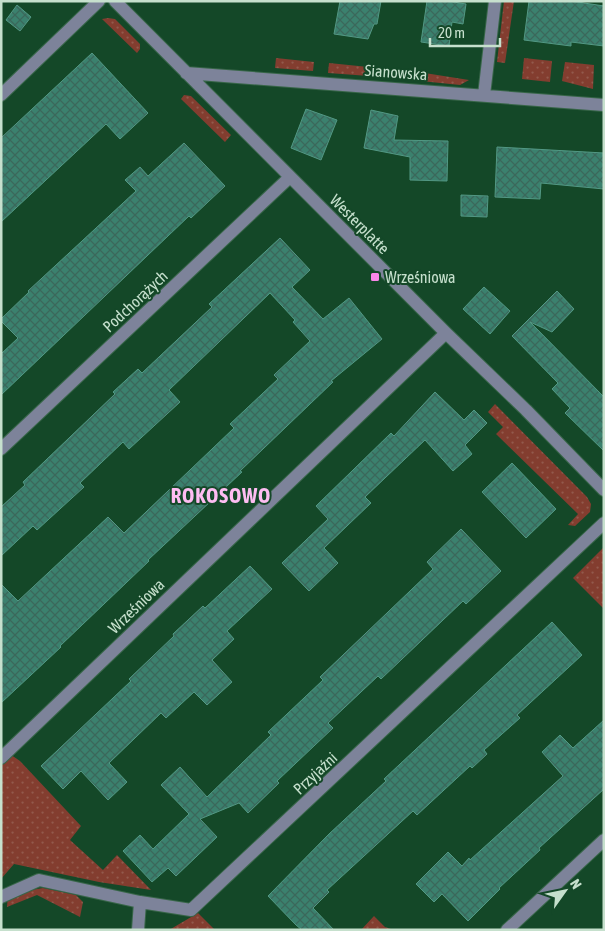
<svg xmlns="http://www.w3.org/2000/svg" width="605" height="931" viewBox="0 0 605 931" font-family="'Asap Condensed',sans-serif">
<defs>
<pattern id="grass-dots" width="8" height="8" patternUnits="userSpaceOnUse" patternTransform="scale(1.25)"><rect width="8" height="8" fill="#833d2f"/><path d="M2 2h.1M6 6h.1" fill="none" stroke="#93594c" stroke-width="1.8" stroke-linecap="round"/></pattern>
<pattern id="building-cross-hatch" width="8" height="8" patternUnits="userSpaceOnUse" patternTransform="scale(1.25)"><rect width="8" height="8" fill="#3b816e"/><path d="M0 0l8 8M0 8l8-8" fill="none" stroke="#3b685b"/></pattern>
</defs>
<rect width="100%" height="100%" fill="#144828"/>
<path fill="url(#grass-dots)" d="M504 1H514L505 63 497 62Z
M108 18 115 19 140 44V49L137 53 102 19Z
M276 58 314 62 313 71 275 68Z
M524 58 552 61 550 82 522 79Z
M565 62 594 65 593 89 562 81Z
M329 63 398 70 396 78 328 73Z
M412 71 469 80 460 85 411 80Z
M184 95 191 96 231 135 225 142 181 99Z
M495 404 587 497 591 504 590 512 575 526 568 525 578 514 496 434 503 427 488 412Z
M604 547V609L573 578Z
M1 748 20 761 81 826 70 840 103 870 117 855 151 890 99 882 14 864 1 879Z
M43 888 76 895 83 902 80 917 37 895 7 907 8 894Z
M198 913 215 930H169Z
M374 916 385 927 394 930H361Z"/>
<path fill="url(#building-cross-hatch)" stroke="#539884" d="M340 1H381L377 24H374L368 39 334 34Z
M427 1H447L466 4 463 24 452 22 449 46 421 42Z
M529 1H571L604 6V46L571 42V46L524 40Z
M17 5 31 17 20 31 6 20Z
M92 53 148 113 120 139 106 124 1 222V138Z
M306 109 337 120 321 160 291 148Z
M371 110 398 116 394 140 448 141 447 181 410 180V157L364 148Z
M184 143 225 186 191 218 189 216 1 395V354L18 338 1 321V319L29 292 28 291 136 191 125 180 140 167 148 176Z
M497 147 604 153V189L541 183 540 199 495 197Z
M461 195 488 196 487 217 461 216Z
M280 238 310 270 292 287 323 319 349 298 382 339 331 381 333 382 240 471 242 472 148 560 149 561 60 646 61 647 1 703V584L18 601 108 517 124 533 234 428 230 424 278 379 274 375 310 341 293 322 295 320 270 293 169 390 180 402 129 449 123 442 80 483 84 487 37 530 33 526 1 556V507L25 485 23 482 115 394 113 392 138 369 142 373 212 307 209 304Z
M484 287 510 311 490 334 463 309Z
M557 291 574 309 552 332 530 322 604 397V451L565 413 570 408 552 389 558 383 512 336Z
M435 392 464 420 474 410 487 423 465 445 472 454 453 471 425 440 365 497 371 503 324 548 338 563 309 591 282 563 328 519 316 506 391 433 394 436Z
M512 463 556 509 526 538 482 492Z
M461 529 501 571 466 604 463 601 381 679 378 676 328 723 333 728 277 781 279 783 248 813 239 803 200 819 217 837 176 876 168 868 152 882 123 851 140 835 153 849 189 814 161 785 180 767 207 797 271 735 268 732 323 680 320 677 433 569 427 562Z
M250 566 272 589 227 631 234 639 212 660 232 682 207 705 194 692 166 718 161 713 109 763 127 782 108 800 81 771 63 789 41 766 131 681 129 679 174 636 173 634 203 606 205 608Z
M552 622 582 655 517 715 520 718 484 750 487 754 472 768 470 766 417 815 413 811 327 890 329 892 313 908 334 930H302L296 925 268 896 329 834 386 781 384 779Z
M604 720V789L539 848 540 850 499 888 500 889 468 921 442 894 434 902 416 884 448 852 462 866 469 858 470 860 563 776 542 752 560 735 573 748Z"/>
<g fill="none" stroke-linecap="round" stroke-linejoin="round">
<defs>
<path id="minor" d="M115 1 446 333 526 410 604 490
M186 73 604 105
M1 95 99 1
M484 95 495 1
M1 449 290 177
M1 758 446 333
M1 897 39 880 140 902 191 910 604 523
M138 930 140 902
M507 930 604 840"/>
</defs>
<use href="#minor" stroke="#386649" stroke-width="14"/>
<use href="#minor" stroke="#7d839a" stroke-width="12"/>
</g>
<rect fill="#f987e8" stroke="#144828" stroke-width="2" x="370" y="272" width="10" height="10" rx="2.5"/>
<g text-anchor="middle" stroke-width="4" stroke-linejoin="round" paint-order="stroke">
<g font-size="16" fill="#c6e0cd" stroke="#144828">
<text transform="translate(396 72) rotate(4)" y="6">Sianowska</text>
<text transform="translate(360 224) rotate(45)" y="6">Westerplatte</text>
<text transform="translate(135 301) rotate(-43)" y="6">Podchorążych</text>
<text transform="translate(136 606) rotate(-44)" y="6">Wrześniowa</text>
<text transform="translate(315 773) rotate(-43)" y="6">Przyjaźni</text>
</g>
<g font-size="16" fill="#c6e0cd" stroke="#144828" text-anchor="start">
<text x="385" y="283">Wrześniowa</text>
</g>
<g font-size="21" font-weight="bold" letter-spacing="1" fill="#febdf2" stroke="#144828">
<text x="221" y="503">ROKOSOWO</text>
</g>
</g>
<rect width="605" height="931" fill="none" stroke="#c6e0cd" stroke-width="5"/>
<g transform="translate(565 891) rotate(57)" stroke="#144828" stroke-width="4" paint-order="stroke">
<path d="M0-4L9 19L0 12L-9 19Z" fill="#c6e0cd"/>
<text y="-8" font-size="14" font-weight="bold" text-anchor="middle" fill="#c6e0cd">N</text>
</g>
<path d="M430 38v8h70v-8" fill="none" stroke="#c6e0cd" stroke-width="2.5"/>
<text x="438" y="38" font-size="15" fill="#c6e0cd" stroke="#144828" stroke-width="4" paint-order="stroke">20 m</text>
</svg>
